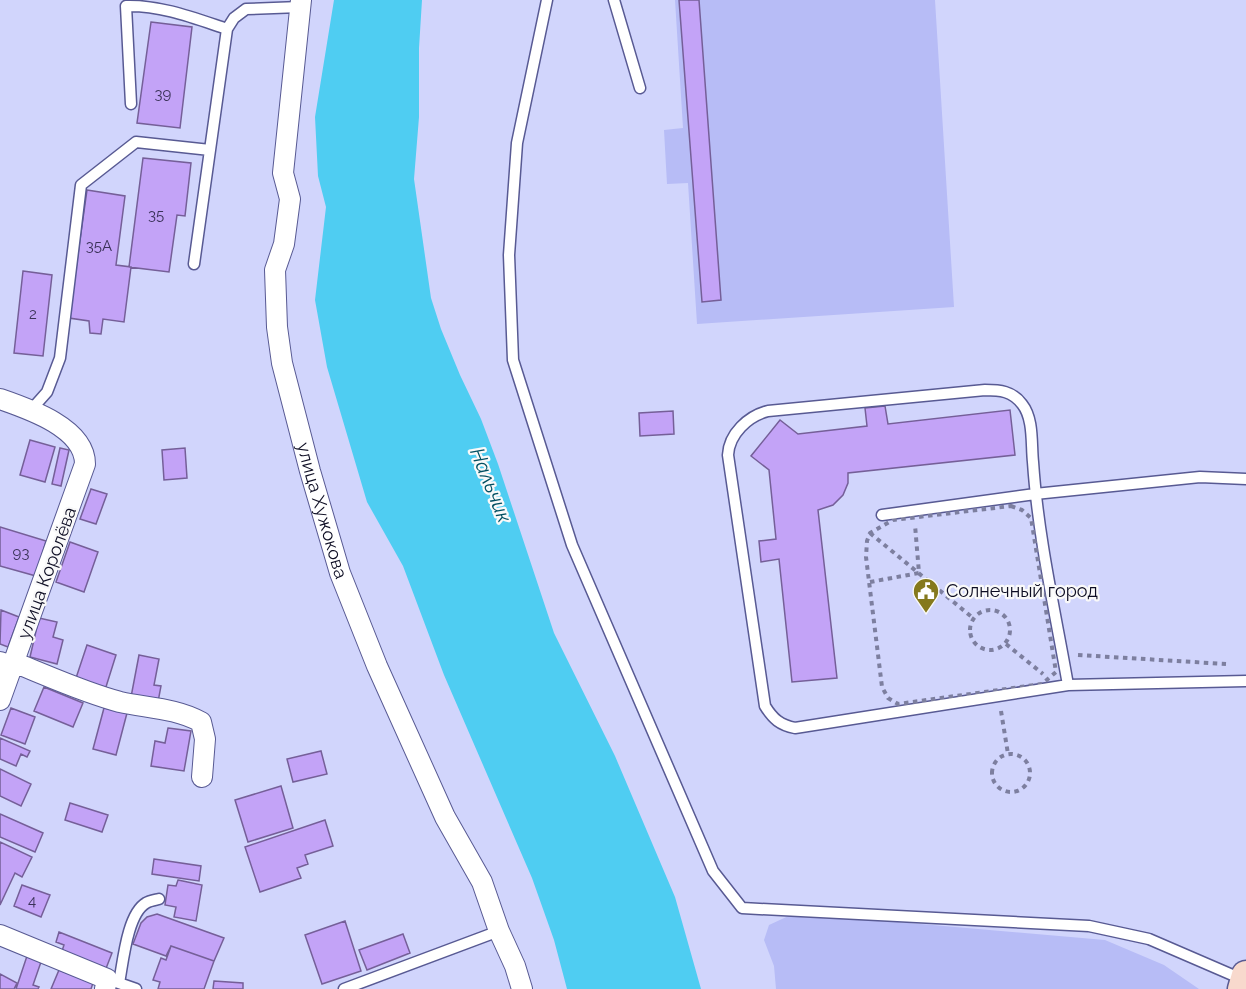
<svg xmlns="http://www.w3.org/2000/svg" width="1246" height="989" viewBox="0 0 1246 989" font-family="Raleway,sans-serif">
<style>
.green{fill:#b7bcf6}
.water{fill:#4fcdf2}
.building{fill:#c3a3f7;stroke:#755f98;stroke-width:1.5}
.lines{fill:none;stroke-linecap:round;stroke-linejoin:round}
.service-casing{stroke:#585a93;stroke-width:13}
.minor-casing{stroke:#585a93;stroke-width:22}
.secondary-casing{stroke:#585a93;stroke-width:31}
.path{stroke:#7d7f9f;stroke-width:4;stroke-dasharray:4.5 4.5;stroke-linecap:butt}
.service{stroke:#fff;stroke-width:10}
.minor{stroke:#fff;stroke-width:20}
.secondary{stroke:#f8d9cd;stroke-width:28}
.labels{text-anchor:middle;stroke-width:4.5;stroke-linejoin:round;paint-order:stroke}
.number-label{font-size:15px;fill:#3a3258}
.street-label{font-size:18px;fill:#0d0d23;stroke:#f9f9f9}
.poi-label{font-size:18px;fill:#0d0d23;stroke:#f9f9f9;text-anchor:start}
.water-label{font-size:20px;font-style:italic;fill:#014f62;stroke:#f9f9f9}
</style>
<rect width="100%" height="100%" fill="#d1d5fc"/>
<path class="green" d="M675,0H935L954,307L697,324L688,183L667,184L664,130L683,128Z
M795,913L1105,940L1164,965L1199,989H776L774,966L764,940L769,925Z"/>
<path class="water" d="M334,0H422L419,48V117L414,179L431,298L441,329L460,375L481,419L498,464L554,633L615,756L675,897L701,989H567L554,940L532,878L444,675L403,566L367,502L327,367L315,300L326,207L318,176L315,117Z"/>
<path class="building" d="M679,0H699L721,300L702,302Z
M151,22L192,27L180,128L137,123Z
M143,158L191,163L185,216L177,215L169,272L129,267Z
M87,190L125,196L116,265L131,267L124,322L103,319L101,334L90,333L89,321L69,318Z
M23,271L52,275L43,356L14,353Z
M885,406L888,424L1010,410L1015,455L848,473V483L843,495L833,505L818,510L837,678L792,682L779,559L761,562L759,541L776,539L769,470L751,456L780,420L798,434L867,426L865,408Z
M673,411L674,434L640,436L639,413Z
M30,440L55,447L45,482L20,475Z
M60,448L69,450L61,486L52,484Z
M185,448L187,478L164,480L162,450Z
M91,489L107,494L96,524L80,519Z
M0,527L46,541L36,576L0,566Z
M70,542L98,552L84,592L56,582Z
M1,610L19,617L8,647L0,644Z
M39,618L57,622L53,637L63,640L57,664L30,657Z
M87,645L116,655L105,690L75,681Z
M139,655L159,659L154,685L161,686L158,702L131,697Z
M44,687L83,703L73,727L34,711Z
M11,708L35,717L25,744L1,735Z
M104,708L127,713L116,755L93,749Z
M168,728L191,731L184,771L151,766L155,741L165,743Z
M0,738L30,751L27,757L21,754L16,766L0,759Z
M321,751L327,774L293,782L287,759Z
M0,769L31,784L21,806L0,796Z
M281,786L293,828L248,842L235,800Z
M70,803L108,815L102,832L65,820Z
M0,814L43,833L35,852L0,837Z
M325,820L333,846L305,855L308,864L297,868L301,878L260,892L245,847Z
M0,842L32,857L22,877L15,873L0,905Z
M154,859L201,866L199,881L152,874Z
M178,880L202,885L196,921L174,917L176,907L165,905L168,885L176,886Z
M22,885L50,895L41,917L14,906Z
M157,914L224,938L214,961L171,946L166,956L133,944L141,923L147,917Z
M345,921L361,971L322,984L305,935Z
M59,932L112,953L105,971L61,954L64,945L56,942Z
M403,934L410,953L367,970L359,950Z
M171,946L214,961L204,989H158L160,982L153,980L161,958L166,960Z
M27,956L41,962L33,985L39,987L38,989H16Z
M59,970L93,983L91,989H51Z
M0,974L17,983L14,989H0Z
M214,981L243,983V989H213Z"/>
<g class="lines">
<g class="service-casing">
<path id="service" d="M547,0L517,143L509,255L513,360L572,545L713,871L742,908L1089,926L1149,939L1244,980
M614,0L640,88
M227,29L234,18L246,9L300,7
M131,104L126,6C161,5 194,18 227,29L194,264
M31,410L47,392L60,358L81,185L136,142L210,150
M882,515L1035,494L1200,477L1246,479
M1068,685C1055,611 1038,537 1033,462C1031,444 1034,419 1022,404C1012,391 1000,390 985,390L768,411C748,416 729,434 728,455L765,706C773,719 780,725 795,728L1068,685L1246,681
M113,981L136,989
M119,983C123,963 127,914 146,903C149,901 155,900 159,899
M344,989L499,931"/>
</g>
<g class="minor-casing">
<g id="minor">
<path id="s1" d="M301,0L283,173L290,199L284,244L275,270L277,327L282,363L310,471L340,573L377,666L445,817L482,882L499,931L515,966L522,989"/>
<path d="M0,399C29,409 85,428 85,464L0,700"/>
<path d="M0,662L13,666H23C55,679 86,693 120,702C147,708 176,708 201,722L205,739L202,777"/>
<path d="M0,935L107,979L105,989"/>
</g>
</g>
<g class="secondary-casing">
<path id="secondary" d="M1242,989L1246,975"/>
</g>
<path class="path" d="M1011,506L1022,510L1031,518L1056,672L1042,684L898,704L888,698L882,687L866,557L867,541L870,533L893,520Z
M870,533L973,618
M870,582L919,573L915,525
M970 630a20 20 0 1 1 40 0a20 20 0 1 1-40 0Z
M1006,644L1043,674
M1078,655L1226,664
M1001,711L1008,754
M992 773a19 19 0 1 1 38 0a19 19 0 1 1-38 0Z"/>
<use href="#service" class="service"/>
<use href="#minor" class="minor"/>
<use href="#secondary" class="secondary"/>
</g>
<defs>
<g id="civic-pin" transform="scale(1.35)"><path d="M0 17L-7.5 6A9.5 9.5 0 1 1 7.5 6Z" fill="#85791d" stroke="#f9f9f9"/><path d="M-.6-6.5H3V-4.5H.6V-3L4-1V1h2V6H-6V1h2V-1L-.6-3ZM-1.2 2.5V6h2.4V2.5Z" fill="#fff"/></g>
</defs>
<g fill-rule="evenodd">
<use href="#civic-pin" x="926" y="591"/>
</g>
<g class="labels">
<g class="number-label">
<text x="163" y="99">39</text>
<text x="156" y="220">35</text>
<text x="99" y="251">35А</text>
<text x="33" y="319">2</text>
<text x="21" y="558">93</text>
<text x="32" y="906">4</text>
</g>
<g class="street-label">
<text dy="6" stroke="none"><textPath href="#s1" startOffset="520">улица Хужокова</textPath></text>
<text transform="translate(47 573) rotate(-70)" y="6">улица Королёва</text>
</g>
<g class="poi-label">
<text x="946" y="597">Солнечный город</text>
</g>
<g class="water-label">
<text transform="translate(491 485) rotate(68)" y="7">Нальчик</text>
</g>
</g>
</svg>
